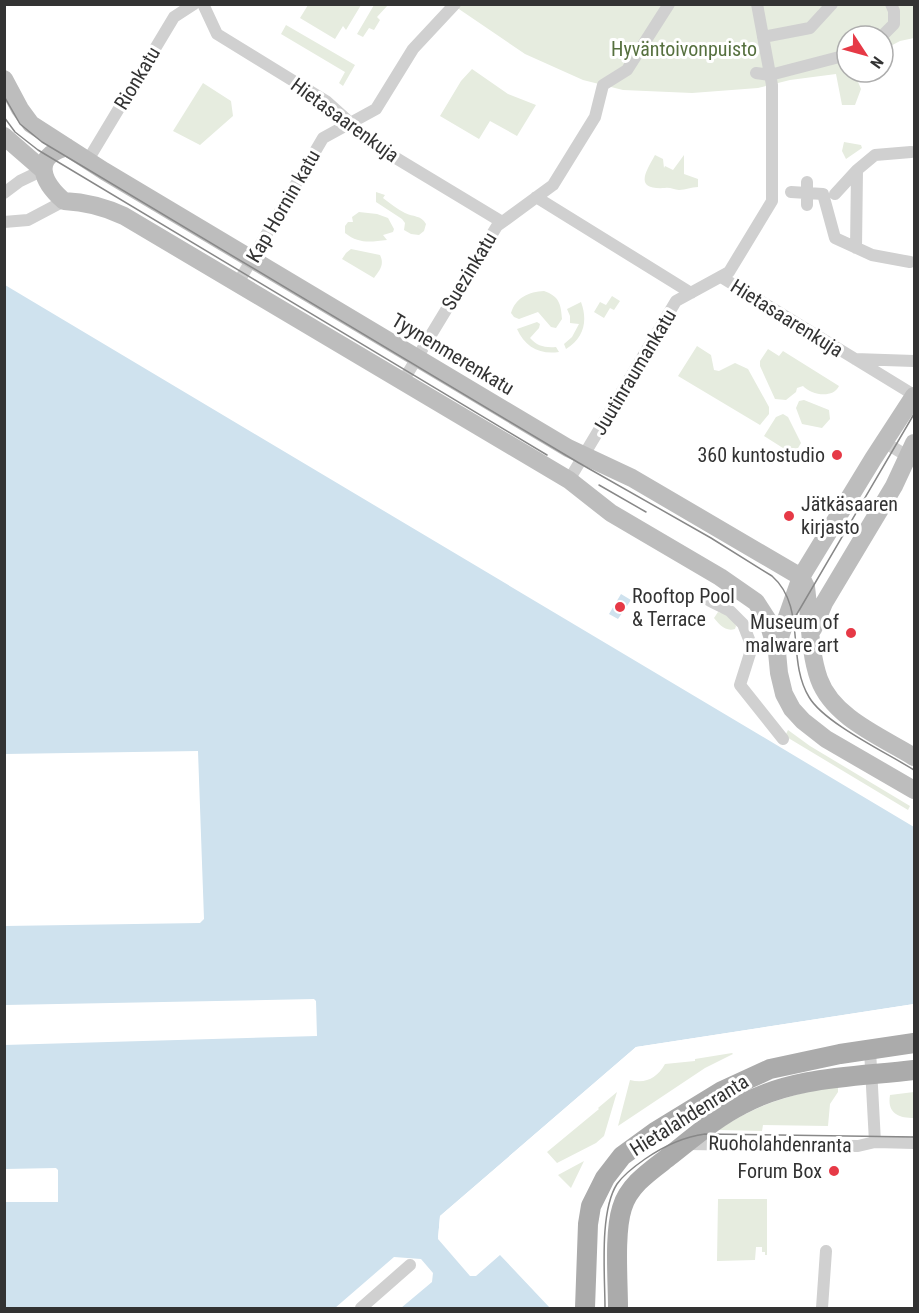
<svg xmlns="http://www.w3.org/2000/svg" width="919" height="1313" viewBox="0 0 919 1313" font-family="'Roboto Condensed',sans-serif">
<style>
.green{fill:#e6ecdf}
.water{fill:#cfe2ee}
.pier{fill:#fff}
.lines{fill:none;stroke-linecap:round;stroke-linejoin:round}
.street{stroke:#d0d0d0;stroke-width:12}
.secondary{stroke:#bdbdbd;stroke-width:18}
.primary{stroke:#ababab;stroke-width:20}
.tram{stroke:#888;stroke-width:1.5}
.poi-dot{fill:#e63946;stroke:#fff;stroke-width:2}
.labels{text-anchor:middle;stroke-width:6;stroke-linejoin:round;paint-order:stroke}
.park-label{font-size:20px;fill:#56703f;stroke:#fff}
.street-label{font-size:20px;fill:#333;stroke:#fff}
.poi-label{font-size:20px;fill:#333;stroke:#fff;text-anchor:end}
</style>
<rect width="100%" height="100%" fill="#fff"/>
<path class="green" d="M308,5V4L361,5L346,30L343,26L335,39L300,18Z
M374,5H388L377,17L380,20L374,30L369,28L363,37L357,34Z
M453,5H914V38L900,41L883,50V36H847V72H854L861,89L855,105H842L836,74L790,80L758,88L692,93L623,90L583,80L525,54Z
M286,25L355,65L343,86L339,83L345,72L281,34Z
M472,69L508,94L536,105L517,136L490,121L479,139L440,116L461,81Z
M203,83L231,101L233,116L200,145L173,131Z
M844,142L861,145L862,148L846,159L842,151Z
M655,155L663,159L664,168L665,166L673,170L684,155V174L698,179V187C691,187 686,190 679,190C674,190 670,187 665,188C634,190 645,173 655,155Z
M376,192L385,195L383,198C390,203 397,209 405,213C413,217 421,215 426,224L424,231L419,235L411,234L404,230L405,223L402,219L376,202Z
M359,212L377,214L388,218L394,229L393,232L383,235L387,240C370,242 359,244 345,233V226L348,222H353L352,217Z
M351,249L380,255C385,265 379,271 374,278L342,259L346,253Z
M544,291C559,296 561,304 562,319L556,328L551,327L538,312L519,319L514,317L511,313C516,297 529,292 544,291Z
M612,296L620,301L614,310L610,308L604,318L594,312L600,302L606,305Z
M581,302C588,321 584,338 566,349L564,344L572,337L579,324L570,323V316L567,309Z
M537,322L540,324L539,328L530,338C537,346 545,348 556,347L559,352C540,355 525,347 517,329Z
M697,346L711,355L714,370L719,371L735,363L748,369L769,407V414L760,425L678,376Z
M768,349L779,356L783,351L839,386C833,399 811,395 803,386L797,388L796,392L786,400L775,399L760,366V361Z
M804,400L829,410L830,419L822,428L802,424L796,408L799,401Z
M783,414L788,417L801,443L794,455L764,436L776,417Z
M718,612L730,615L736,626L735,629C725,632 719,624 714,618Z
M788,730L810,746L910,806L908,810L785,736Z
M732,1053L733,1054L705,1068L618,1126L630,1080C646,1084 657,1078 665,1064L695,1061V1059Z
M838,1086V1092L830,1104L828,1126L763,1125L762,1131L718,1130C757,1104 792,1094 838,1086Z
M617,1092L604,1136L596,1143L557,1163L547,1152L599,1109L598,1108Z
M914,1092V1118C898,1118 887,1113 890,1095Z
M584,1161L571,1188L558,1175Z
M718,1199H767V1255H765V1252H762V1247H756L755,1260L717,1261Z"/>
<path class="water" d="M5,285L914,827V1004L636,1047L440,1216L438,1239L470,1276H476L500,1255L550,1308H401L432,1282L433,1273L421,1259L394,1257L335,1308H5V1202H58V1170L56,1168L5,1169L4,1045L317,1036L316,1001L314,999L5,1005V926L200,923L204,919L198,751L5,754Z
M621,594L631,600L618,619L609,614Z"/>
<path class="pier" d="M914,1004V1007L637,1050L443,1217L441,1235L438,1238L440,1216L636,1047Z"/>
<g class="lines">
<path class="street" d="M203,4L217,34L326,101L376,146L502,222
M882,36L894,24V11L891,4
M763,37L810,28L832,4
M756,73L770,75L847,55
M88,160L174,17L194,4
M807,182V205
M791,192L823,194L835,238L872,255L910,262
M4,193L20,181L43,170
M835,194L857,170L875,155L911,152
M536,197L691,293
M4,222L28,220L64,201
M856,248L857,170
M721,277L914,395
M238,283L323,138L376,109L413,49L455,4
M855,359L914,361
M403,381L497,226L553,185L595,117L603,85L627,70L669,4
M884,442L914,460
M569,480L676,301L729,272L772,201V85L757,4
M710,601L730,611L743,624L752,647L740,685L783,739
M870,1050L875,1142
M686,1144L858,1146L875,1142L914,1143
M361,1308L410,1265
M822,1308L826,1251"/>
<path class="secondary" d="M4,79L20,109L31,124L104,171L568,448L632,478L801,577L806,587C810,617 809,651 819,679C833,718 882,737 914,757
M4,136L43,170
M67,147C30,157 43,183 64,201C85,202 105,207 124,216L569,480L611,513L720,577L756,602L767,619L777,652
M914,396L873,459L801,577L781,634L777,652L779,673L784,694L792,709L803,721L826,739L914,790
M813,629L824,603L894,486L914,443"/>
<path class="primary" d="M585,1308L588,1224L591,1206L605,1178L622,1156L655,1132L722,1091L770,1069L840,1054L914,1043
M618,1308C618,1281 614,1233 622,1208C629,1184 652,1170 671,1155C693,1138 715,1118 741,1105C794,1076 856,1077 914,1070"/>
<path class="tram" d="M4,96L20,124L42,142L579,463L711,538L772,576C807,607 786,659 809,697C824,723 887,753 914,770
M4,117L15,132L38,150L547,455
M599,485L646,512
M794,619L914,414
M605,1308C605,1275 599,1212 617,1184C624,1174 635,1166 645,1159C664,1146 682,1137 705,1134L914,1137"/>
</g>
<g class="poi-dot">
<circle cx="837" cy="455" r="6"/>
<circle cx="789" cy="516" r="6"/>
<circle cx="620" cy="607" r="6"/>
<circle cx="851" cy="633" r="6"/>
<circle cx="834" cy="1171" r="6"/>
</g>
<g class="labels">
<g class="park-label">
<text x="684" y="56">Hyväntoivonpuisto</text>
</g>
<g class="street-label">
<text transform="translate(137 78) rotate(-59)" y="7">Rionkatu</text>
<text transform="translate(345 120) rotate(36)" y="7">Hietasaarenkuja</text>
<text transform="translate(283 206) rotate(-60)" y="7">Kap Hornin katu</text>
<text transform="translate(469 271) rotate(-59)" y="7">Suezinkatu</text>
<text transform="translate(787 318) rotate(32)" y="7">Hietasaarenkuja</text>
<text transform="translate(453 354) rotate(31)" y="7">Tyynenmerenkatu</text>
<text transform="translate(634 372) rotate(-59)" y="7">Juutinraumankatu</text>
<text transform="translate(689 1115) rotate(-32)" y="7">Hietalahdenranta</text>
<text transform="translate(780 1144) rotate(1)" y="7">Ruoholahdenranta</text>
</g>
<g class="poi-label">
<text x="825" y="462">360 kuntostudio</text>
<text x="801" y="511" text-anchor="start">Jätkäsaaren<tspan x="801" dy="23">kirjasto</tspan></text>
<text x="632" y="603" text-anchor="start">Rooftop Pool<tspan x="632" dy="23">&amp; Terrace</tspan></text>
<text x="839" y="629">Museum of<tspan x="839" dy="23">malware art</tspan></text>
<text x="822" y="1178">Forum Box</text>
</g>
</g>
<rect width="919" height="1313" fill="none" stroke="#333333" stroke-width="12"/>
<g transform="translate(865 54) rotate(126)"><circle r="28" fill="#ffffff" stroke="#adadad" stroke-width="1.5"/>
<path d="M0-4.5L10 22L0 15L-10 22Z" fill="#e63946"/>
<text y="-9" font-size="16" font-weight="bold" text-anchor="middle" fill="#333333">N</text>
</g>
</svg>
